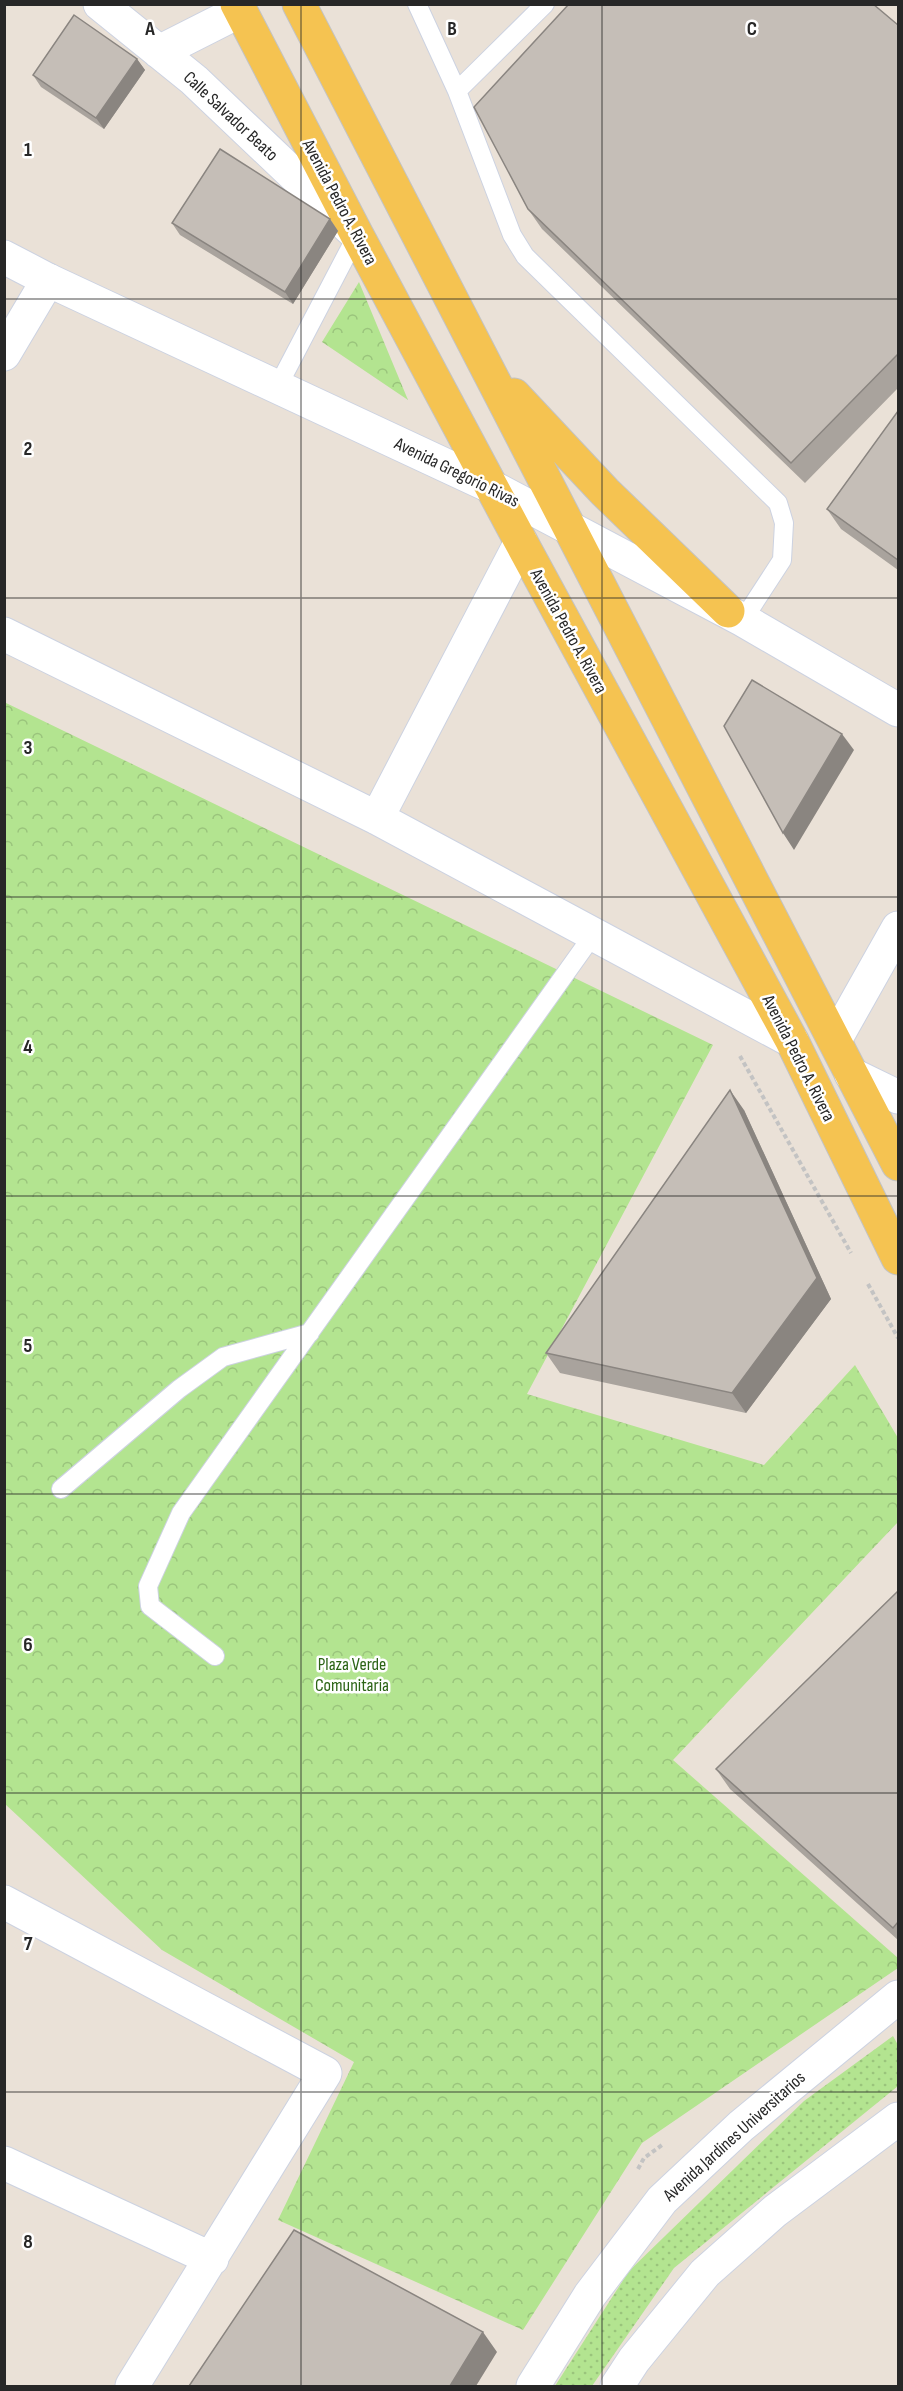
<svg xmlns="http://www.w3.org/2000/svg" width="903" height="2391" viewBox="0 0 903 2391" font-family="'Sofia Sans Condensed',sans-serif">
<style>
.park{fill:url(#park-crowns)}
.garden{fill:url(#garden-dots)}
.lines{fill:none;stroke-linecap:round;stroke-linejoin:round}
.lane-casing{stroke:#ccd2e1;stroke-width:20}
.street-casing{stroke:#ccd2e1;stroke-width:35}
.secondary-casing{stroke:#ccd2e1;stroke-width:35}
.primary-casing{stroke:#c3c3c3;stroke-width:35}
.path{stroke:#c3c3c3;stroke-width:4;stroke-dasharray:4.5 3;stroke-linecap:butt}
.lane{stroke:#fff;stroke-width:18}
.street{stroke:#fff;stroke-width:33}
.secondary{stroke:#fff;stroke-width:33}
.primary{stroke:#f5c351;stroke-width:33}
.wall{fill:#a9a39d}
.shaded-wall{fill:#8a8580}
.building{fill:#c5beb7;stroke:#8a8580;stroke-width:1.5}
.grid{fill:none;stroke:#272727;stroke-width:1.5;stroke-opacity:0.55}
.labels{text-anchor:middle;stroke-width:5;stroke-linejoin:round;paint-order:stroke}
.street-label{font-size:18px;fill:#272727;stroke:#fff}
.park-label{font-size:18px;fill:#2c6416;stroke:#fff}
.grid-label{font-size:20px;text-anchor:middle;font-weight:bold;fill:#272727;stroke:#fff;stroke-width:5;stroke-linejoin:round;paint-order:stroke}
</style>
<defs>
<pattern id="park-crowns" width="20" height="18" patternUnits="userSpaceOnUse" patternTransform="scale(1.5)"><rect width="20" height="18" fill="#b3e490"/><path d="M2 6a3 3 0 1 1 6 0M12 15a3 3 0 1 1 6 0" fill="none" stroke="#9ac47c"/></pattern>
<pattern id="garden-dots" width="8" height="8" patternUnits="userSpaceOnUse" patternTransform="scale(1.5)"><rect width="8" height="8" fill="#b3e490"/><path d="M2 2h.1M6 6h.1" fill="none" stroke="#9ac47c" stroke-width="1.8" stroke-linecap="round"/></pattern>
</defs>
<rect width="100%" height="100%" fill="#eae1d7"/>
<path class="park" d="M359,282L408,400L322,342Z
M4,702L713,1045L527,1394L764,1465L855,1365L898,1438V1522L673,1760L898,1958V1968L642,2143L523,2330L278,2220L354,2062L162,1950L5,1804Z"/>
<path class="garden" d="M893,2036L898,2045V2086L674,2268L592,2386H555L629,2271L804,2101Z"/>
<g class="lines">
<g class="lane-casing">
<path id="lane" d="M417,4L457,91L512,235L525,256L778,503L784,523L782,560L743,620
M457,91L545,4
M278,386L357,235
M61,1489L179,1389L223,1357L310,1333
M215,1656L150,1606L148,1586L181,1513L593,935"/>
</g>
<g class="street-casing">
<path id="street" d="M100,4L194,80L353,231
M159,52L240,11
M4,354L48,280
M4,634L377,818L792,1041
M377,818L521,542
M851,1074L898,1097
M4,1902L325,2073L132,2386
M4,2163L212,2259
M533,2386L590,2295L662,2200L741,2126L898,1997
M617,2386L634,2360L705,2273L775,2211L898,2119"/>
</g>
<g class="secondary-casing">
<path id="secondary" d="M4,257L48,280L492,487L743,620L898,710
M835,1040L898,928"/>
</g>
<g class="primary-casing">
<path id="primary" d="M237,4L357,235L521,542L792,1041L898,1258
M299,4L898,1164
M514,395L605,492L728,611"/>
</g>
<path class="path" d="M740,1056L851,1253
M868,1284L898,1338
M638,2169L644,2158L662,2145"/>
<use href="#lane" class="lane"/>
<use href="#street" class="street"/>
<use href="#secondary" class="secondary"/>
<use href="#primary" class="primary"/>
</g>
<path class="wall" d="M898,25V388L805,483L542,229L528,209Z
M137,59L145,70L104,129L41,87L33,75Z
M330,219L338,231L293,304L180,235L172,223Z
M898,411V570L841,529L827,509Z
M744,1110L831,1299L746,1413L560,1373L546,1353Z
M898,1591V1940L730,1789L716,1769Z"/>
<path class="shaded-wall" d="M137,59L145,70L104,129L96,118Z
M330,219L338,231L293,304L285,292Z
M842,734L854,750L794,850L783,833Z
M730,1090L744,1110L831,1299L746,1413L732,1393Z
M483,2332L497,2352L476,2386H450Z"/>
<path class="building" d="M569,4H873L898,25V354L791,463L528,209L474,107Z
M74,15L137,59L96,118L33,75Z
M220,149L330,219L285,292L172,223Z
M898,411V560L827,509Z
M752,680L842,734L783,833L724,726Z
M730,1090L817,1278L732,1393L546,1353Z
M898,1591V1922L893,1928L716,1769Z
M294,2230L483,2332L450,2386H189Z"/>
<path class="grid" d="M301,4V2386M602,4V2386M4,299H898M4,598H898M4,897H898M4,1196H898M4,1494H898M4,1793H898M4,2092H898"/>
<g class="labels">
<g class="street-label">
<text transform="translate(231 116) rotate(43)" y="6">Calle Salvador Beato</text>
<text transform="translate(340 202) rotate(62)" y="6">Avenida Pedro A. Rivera</text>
<text transform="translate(457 472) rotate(26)" y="6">Avenida Gregorio Rivas</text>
<text transform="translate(569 631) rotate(61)" y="6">Avenida Pedro A. Rivera</text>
<text transform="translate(799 1058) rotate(63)" y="6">Avenida Pedro A. Rivera</text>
<text transform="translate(734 2136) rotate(-42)" y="6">Avenida Jardines Universitarios</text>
</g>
<g class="park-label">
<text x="352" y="1670">Plaza Verde<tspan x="352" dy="21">Comunitaria</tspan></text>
</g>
</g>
<g class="grid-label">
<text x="150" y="35">A</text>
<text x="452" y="35">B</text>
<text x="752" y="35">C</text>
<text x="28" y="156">1</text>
<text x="28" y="455">2</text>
<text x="28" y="754">3</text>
<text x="28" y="1053">4</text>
<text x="28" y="1352">5</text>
<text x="28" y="1651">6</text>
<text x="28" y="1950">7</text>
<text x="28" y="2248">8</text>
</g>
<rect width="903" height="2391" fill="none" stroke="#272727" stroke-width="12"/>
</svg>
